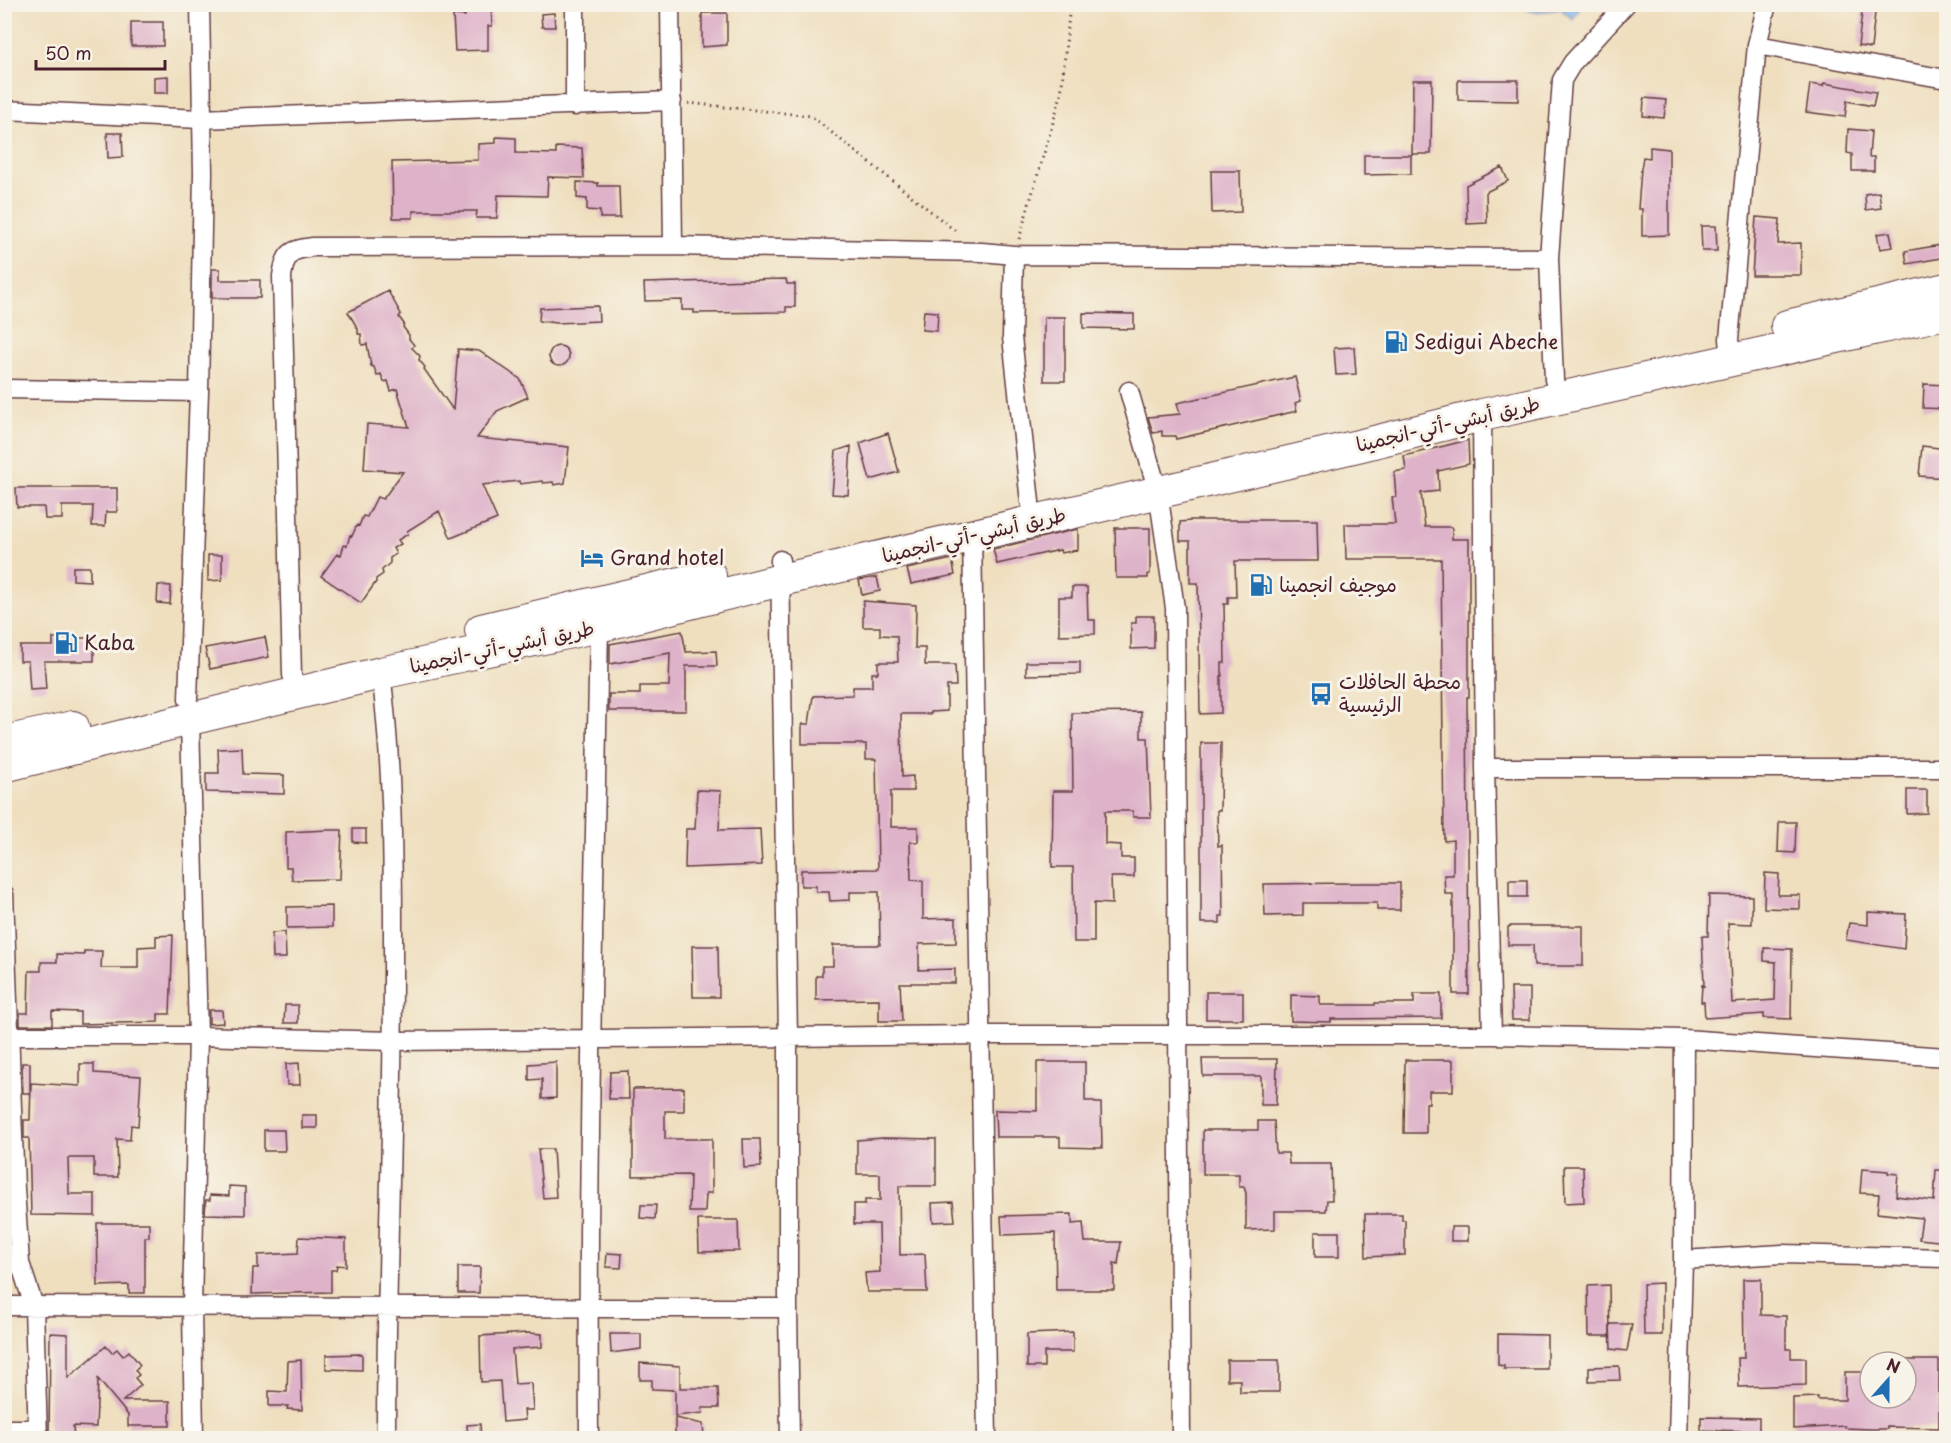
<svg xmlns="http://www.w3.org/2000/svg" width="1951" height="1443" viewBox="0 0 1951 1443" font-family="'Playpen Sans','Playpen Sans Arabic',sans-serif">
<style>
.water{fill:#80bbf2;stroke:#656d8e;stroke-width:1.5}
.building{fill:#deb2c9}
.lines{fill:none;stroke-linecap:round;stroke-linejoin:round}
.street-casing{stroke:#633c41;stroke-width:21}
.highway-casing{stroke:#633c41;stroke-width:34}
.path{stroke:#633c41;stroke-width:3;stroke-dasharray:1.5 4.5;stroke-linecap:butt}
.street{stroke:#fff;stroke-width:18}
.highway{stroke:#fff;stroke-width:32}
.labels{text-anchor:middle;stroke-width:6;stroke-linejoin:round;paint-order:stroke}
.poi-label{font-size:20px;fill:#4a1f2b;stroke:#f7f3e8;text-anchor:start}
.street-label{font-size:20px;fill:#4a1f2b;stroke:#f7f3e8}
</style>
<rect width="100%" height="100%" fill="#f7f3e8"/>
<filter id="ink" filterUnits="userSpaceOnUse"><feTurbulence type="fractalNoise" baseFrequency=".0167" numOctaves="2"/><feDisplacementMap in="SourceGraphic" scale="12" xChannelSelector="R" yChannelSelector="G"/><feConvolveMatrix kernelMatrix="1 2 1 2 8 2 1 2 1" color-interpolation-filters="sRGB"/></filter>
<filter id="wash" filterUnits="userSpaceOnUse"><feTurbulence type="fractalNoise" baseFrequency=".008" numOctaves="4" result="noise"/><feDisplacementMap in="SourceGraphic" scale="24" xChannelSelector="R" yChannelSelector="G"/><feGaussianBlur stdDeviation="1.35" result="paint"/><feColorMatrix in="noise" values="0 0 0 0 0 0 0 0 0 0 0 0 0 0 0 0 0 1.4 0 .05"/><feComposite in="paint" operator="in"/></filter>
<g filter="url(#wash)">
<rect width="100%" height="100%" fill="#efdfbf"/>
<path class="water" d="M1527,5V4L1581,5L1573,19L1561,9L1535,12L1526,9Z"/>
<g id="blocks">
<path class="building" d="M465,4H491L492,26H488V50L455,51L453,15L465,16Z
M1863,4H1876L1871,48L1858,46Z
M554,13L555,27H542L541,14Z
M702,13H727V45L702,47Z
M131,22H163V46H131Z
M168,76V93H154V77Z
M1413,80H1432L1431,154H1412Z
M1458,80H1518V101L1458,100Z
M1824,83L1876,92L1873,106L1847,101L1845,117L1806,112L1810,84L1823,86Z
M1644,98L1666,100L1664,118L1643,116Z
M1848,129L1871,131L1869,157H1874V171H1852V154L1847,153Z
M107,133H122L123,157L108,158Z
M496,137L516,138V153L556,154V147L582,148L584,178L548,177L547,196L498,195L497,218H476L477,211H413V218H393L392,162L478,160V144L496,143Z
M1650,147L1669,149V235L1642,236V209H1638L1641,169L1643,157L1650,158Z
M1364,155H1411V174L1364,175Z
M1502,167L1508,181L1486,192L1487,223L1467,224L1466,185Z
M1211,171H1240L1241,212L1212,213Z
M577,182L598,183V186H619L620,218H600V211L587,210V199L577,198Z
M1879,192L1881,208L1866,210L1865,194Z
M1756,217L1780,219L1778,244L1801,243V275H1752Z
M1701,226H1716L1717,251H1702Z
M1890,232L1893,247L1880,249L1877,234Z
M1947,244V257L1907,264L1905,251Z
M212,269H220V280H260V298H212Z
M786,279L787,284H795V307H786V312L694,313V310H682V300L645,301L644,283Z
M388,291L401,314L399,317L404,324L403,327L409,335V339L414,345L412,348L420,356L419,360L425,367L424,369L453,410L458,349L479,351L520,379L528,397L497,411L477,438L569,447L565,483L554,485L553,482L543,483L542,481L520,484L519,481L482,485L497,519L451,538L439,511L407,531L408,534L398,540L401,544L393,548L396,554L390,558V563L382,570L383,574L376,579V582L361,603L321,576L337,554L341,555L344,545L347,546L350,535L352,536L357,525L359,526L363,516L367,517L377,497L383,499L403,472L364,469L367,424L409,427L397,389L391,391L388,381L384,382L381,374L377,376L374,367L371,366L367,344L362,345L361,334H358V329L348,312Z
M598,306L599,321L557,323L539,321L540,308Z
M924,311L938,312L937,331L922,330Z
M1083,313L1134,314V329L1083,328Z
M1044,317H1065V381H1044Z
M549 356a10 10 0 1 1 20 0a10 10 0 1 1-20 0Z
M1354,347L1356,374L1336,375L1334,348Z
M1295,377L1301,401L1295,403L1297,411L1176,439L1175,436H1162V431L1153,433L1148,417L1180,414L1177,403Z
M1924,384L1947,385V409L1923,408Z
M888,433L899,472L870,480L860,443Z
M1468,440L1469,464L1438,471L1439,491L1421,493L1425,527H1452V539H1469V697H1467L1469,994H1453V894H1445L1444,875H1453V840L1444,841L1441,559H1346L1345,524H1395L1392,497H1396L1394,472L1406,470L1404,456Z
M851,446L848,495L832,494L836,451Z
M1922,446L1947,449V478L1919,476Z
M16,488H117V512H106L105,526H92L93,506H62V519H45L44,507H17Z
M1190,520H1317L1318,561H1235L1236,597H1228V604H1224L1225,663H1222V676H1221V713L1200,714L1198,583H1190V541H1180V522L1190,521Z
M1115,528H1150V574H1148V578H1116Z
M1078,529V550L1061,553L1060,550L997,564L993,549Z
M208,555H222V580L208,581Z
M952,559L955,575L911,584L907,569Z
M73,567H90V581L73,580Z
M877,577L880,591L862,595L859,580Z
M158,585L171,586L170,604L157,603Z
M1072,587H1087L1088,620H1095V634L1059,635V597H1072Z
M863,601L916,605L915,648H925V665H955L956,686H947V711L931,712V714H901L902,777L913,776V791H891V827H918V842H910L911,880L923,881V919L956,918V943L919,944V970L955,969V983H900L902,1021H879V999L816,1000V976H822V966H833V945H880L879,892H850V900L830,901L829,892H816V886H801V870L878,869L876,759H866V744H802V724H809L813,696L853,695V687H872V673H878V662H898L897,636L880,635V627H863Z
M1136,616H1154V648L1131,649V623H1136Z
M682,631L686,652L716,651L717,666H686V711H609V694H640V686H669L670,653L610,664V644Z
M265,637L269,657L210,669L205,648Z
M53,638H94V661H44L46,689L30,690L28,661H20V646H53Z
M1026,662H1080V674L1026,675Z
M1141,712V738H1148L1151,817H1133V811H1105V844L1121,845V858H1134V877H1111L1112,904L1094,903V942H1074L1073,867H1052L1053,791H1073L1072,713Z
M1201,743H1221L1220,810H1217L1218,846L1222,845L1223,916H1220V923H1201Z
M242,748L243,774L284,775V794L206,792V773H219L218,749Z
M697,790L721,791L719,830L760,829L762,865L685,868L686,829H695Z
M1907,790H1927V813L1907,814Z
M1779,822H1796L1795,853L1778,852Z
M353,829H366V843L353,842Z
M328,830H342L340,879L292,880L291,867H286V832Z
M1765,873L1779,874L1778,895H1800V909L1764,908Z
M1509,880H1527V897H1509Z
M1355,883H1400V910H1377V903H1303V915L1265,916L1264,884Z
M1709,895L1752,896V924L1728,923L1732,1003L1775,1000L1776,962L1764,961V948L1792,949L1791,1019L1764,1018V1014L1705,1018L1704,1002H1701L1702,985L1704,986L1702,936H1708Z
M332,906V927L287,928V907Z
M1868,912L1906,914L1904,949L1846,940L1849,923L1868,925Z
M1511,926H1583V966H1534L1533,945H1508V927Z
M285,932L286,958H273L272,933Z
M173,935L170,1014H158V1022L80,1024V1012L52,1011V1025H20V1013H28L29,971H41V962H57V954L84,955V951H102L101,968H138V947L156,946V936Z
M692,946H718L719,997H693Z
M1511,988H1530V1020H1512Z
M1206,992H1243V1019H1206Z
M1414,994H1441V1018L1331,1019V1022L1291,1021V995L1320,996V1005H1375V1003H1414Z
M285,1005H298V1023H284Z
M209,1010H222L223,1023L209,1024Z
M1202,1059H1277L1276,1105H1261V1076H1203Z
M1405,1060H1453V1091H1429V1103H1426V1133H1404Z
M556,1062V1098L542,1099V1079L529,1080V1064Z
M1037,1062H1085V1101H1094L1095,1103H1101L1102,1148L1060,1147V1137H996L995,1110L1037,1111Z
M22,1063H30V1093H23Z
M299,1063L300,1085H287L286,1064Z
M80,1064H94V1073L141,1076L138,1126L131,1125L130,1140L117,1139L118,1177H94V1158H68L69,1194H95V1216L31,1215L29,1138H24V1120H30L31,1083L80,1086Z
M628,1071L629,1099H609L610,1072Z
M684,1088V1111H665V1139H712V1193H706L705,1212H689L690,1175L633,1176V1089Z
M302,1115H317V1128H302Z
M1258,1121H1274L1276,1153H1288L1289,1164H1331L1332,1200H1327L1326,1211H1275V1229L1246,1230V1193L1244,1187H1239V1174H1203V1130H1258Z
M264,1130H284L285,1151H264Z
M883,1138L936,1139V1186H899L900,1255L925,1254L927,1292H867L865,1273L880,1272L879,1224H854V1204H865V1200H880V1174H857V1140Z
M743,1139H760L761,1167L744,1168Z
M538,1149H553L556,1197L543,1198Z
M1564,1166H1583L1584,1202L1565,1203Z
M1862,1169L1888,1171V1173L1898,1174L1896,1196L1934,1201L1936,1170H1947V1242L1919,1239L1922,1218L1877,1213L1879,1194L1860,1193Z
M229,1186L245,1187V1215L205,1214L206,1200H210V1195L229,1196Z
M953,1202L955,1221L933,1222L932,1203Z
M641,1205H656L655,1219L640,1218Z
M1072,1214V1224L1083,1223L1085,1242H1121L1118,1264L1114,1263V1290H1056L1055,1233L1002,1235L1001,1216Z
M1365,1214H1402V1220H1405V1255L1366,1257Z
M698,1220H738L739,1251L699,1252Z
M97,1223H149V1237H145V1293H129V1285L98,1286Z
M1451,1227H1468V1241H1451Z
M1315,1232H1339V1257H1315Z
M299,1237L346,1239V1266L337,1265L336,1270H331V1292L252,1294L253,1268H258V1255L298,1253Z
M607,1253L622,1254L621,1268L606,1267Z
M458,1267H480L479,1293H458Z
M1743,1279H1761V1315L1786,1316V1349H1791V1358H1806V1385L1739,1387L1738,1358H1744Z
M1662,1283V1335H1644L1643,1284Z
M1609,1285L1610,1336H1589L1588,1286Z
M1610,1324H1632L1627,1351L1611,1349Z
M1073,1332V1352H1044V1367H1027V1334Z
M50,1333L68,1334V1378L106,1346L112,1353L117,1349L123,1356L129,1351L140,1365L135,1370L139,1375L135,1378L141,1385L123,1401H170V1426H128V1415L98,1379L96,1427L73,1426L74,1438H49Z
M527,1333L542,1334V1347L512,1349L515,1384L531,1383L533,1410H524L525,1420L503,1422L500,1381L481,1382L480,1336Z
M610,1334H641V1349L611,1353Z
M1498,1334L1547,1335V1369H1504V1366L1498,1365Z
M362,1354V1370L326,1369V1355Z
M301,1360L302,1410L287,1409L288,1406H269V1391L287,1392L288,1361Z
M1227,1360H1279V1392H1240V1380H1227Z
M1906,1360H1939V1428L1887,1427V1429H1870L1845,1428V1426L1793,1429V1398L1818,1397V1400H1845V1372H1870V1398H1906Z
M640,1363L680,1366V1388H718L719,1408H702L703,1413L675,1416V1390L652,1389V1380H640Z
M1619,1366L1620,1380L1589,1381V1367Z
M1701,1417L1759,1418V1431L1701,1430Z
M675,1418L703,1424L704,1438H675Z
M480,1424L481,1438H468L467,1425Z"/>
</g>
</g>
<g filter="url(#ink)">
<use href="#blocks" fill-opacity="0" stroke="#633c41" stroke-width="1.5"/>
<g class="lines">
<g class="street-casing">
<path id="street" d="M670,4L673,246
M1757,45L1767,4
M575,106V4
M4,110L201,119L672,101
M1014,255L1012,337L1030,502
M1731,360L1729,339L1757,45L1946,79
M1554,380L1549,258L1562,80L1573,62L1626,4
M4,389L199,392
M1129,391L1158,492L1175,608L1181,1438
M1482,415L1485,768L1492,1035
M972,535L987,1438
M780,560L788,1037V1308L790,1438
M381,673C392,760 393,848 393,935C394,1103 386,1271 386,1438
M292,675L282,276C286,252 290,250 313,247L673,246L982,252L1014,255L1549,258
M188,699L199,392L203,173L200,4
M190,719L198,1036L192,1308L194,1438
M1485,768H1946
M4,894L15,1189L20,1263L34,1306L38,1438
M4,1036H198L394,1041L981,1035H1492L1684,1039L1683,1260L1678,1438
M1684,1039L1946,1057
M1683,1260L1782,1254L1946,1258
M4,1306L788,1308
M4,1429H37
M589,1438C587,1168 594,897 599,626"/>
</g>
<g class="highway-casing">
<path id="highway" d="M1787,326L1946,289
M481,630L710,576
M4,742L73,727
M4,766L190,719L381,673L599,626L781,580L1362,445L1482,415L1946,313"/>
</g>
<path class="path" d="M688,103L811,116L958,233
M1019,239L1061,95L1070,4"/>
<use href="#street" class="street"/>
<use href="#highway" class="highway"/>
</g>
</g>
<defs>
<g id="fuel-bare" transform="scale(1.8)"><path d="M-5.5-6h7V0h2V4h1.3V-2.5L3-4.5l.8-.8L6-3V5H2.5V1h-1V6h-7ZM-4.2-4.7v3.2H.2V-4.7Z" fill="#1f6fb2" stroke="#f7f3e8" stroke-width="2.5" paint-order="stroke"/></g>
<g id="hotel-bare" transform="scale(1.8)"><path d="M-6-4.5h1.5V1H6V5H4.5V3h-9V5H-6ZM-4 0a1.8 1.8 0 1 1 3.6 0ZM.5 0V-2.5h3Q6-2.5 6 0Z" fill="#1f6fb2" stroke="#f7f3e8" stroke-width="2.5" paint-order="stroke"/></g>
<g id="bus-bare" transform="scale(1.8)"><path d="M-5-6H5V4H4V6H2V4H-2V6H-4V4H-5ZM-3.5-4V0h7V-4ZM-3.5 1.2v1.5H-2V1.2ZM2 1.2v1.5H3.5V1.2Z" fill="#1f6fb2" stroke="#f7f3e8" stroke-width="2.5" paint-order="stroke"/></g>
</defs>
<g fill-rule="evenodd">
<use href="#fuel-bare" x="1396" y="342"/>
<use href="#hotel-bare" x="592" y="558"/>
<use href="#fuel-bare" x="1261" y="585"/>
<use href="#fuel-bare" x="66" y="643"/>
<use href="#bus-bare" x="1321" y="694"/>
</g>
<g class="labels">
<g class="poi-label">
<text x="1414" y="349">Sedigui Abeche</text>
<text x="610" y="565">Grand hotel</text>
<text x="1279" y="592">موجيف انجمينا</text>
<text x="84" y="650">Kaba</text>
<text x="1339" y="689">محطة الحافلات<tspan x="1339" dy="23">الرئيسية</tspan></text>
</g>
<g class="street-label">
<text transform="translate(1448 424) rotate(-13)" y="7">طريق أبشي-أتي-انجمينا</text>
<text transform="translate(974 535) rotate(-13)" y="7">طريق أبشي-أتي-انجمينا</text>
<text transform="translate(502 647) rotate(-12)" y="7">طريق أبشي-أتي-انجمينا</text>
</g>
</g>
<rect width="1951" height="1443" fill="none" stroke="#f7f3e8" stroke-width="24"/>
<g transform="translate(1888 1380) rotate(21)"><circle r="28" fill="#f7f3e8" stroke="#b29e9c" stroke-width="1.5"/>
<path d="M0-4.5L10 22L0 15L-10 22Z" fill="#1f6fb2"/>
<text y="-9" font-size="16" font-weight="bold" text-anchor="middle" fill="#4a1f2b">N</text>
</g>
<path d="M36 60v9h129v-9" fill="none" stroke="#4a1f2b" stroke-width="3"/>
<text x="45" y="60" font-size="18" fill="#4a1f2b" stroke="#f7f3e8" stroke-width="4.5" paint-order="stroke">50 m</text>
</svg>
